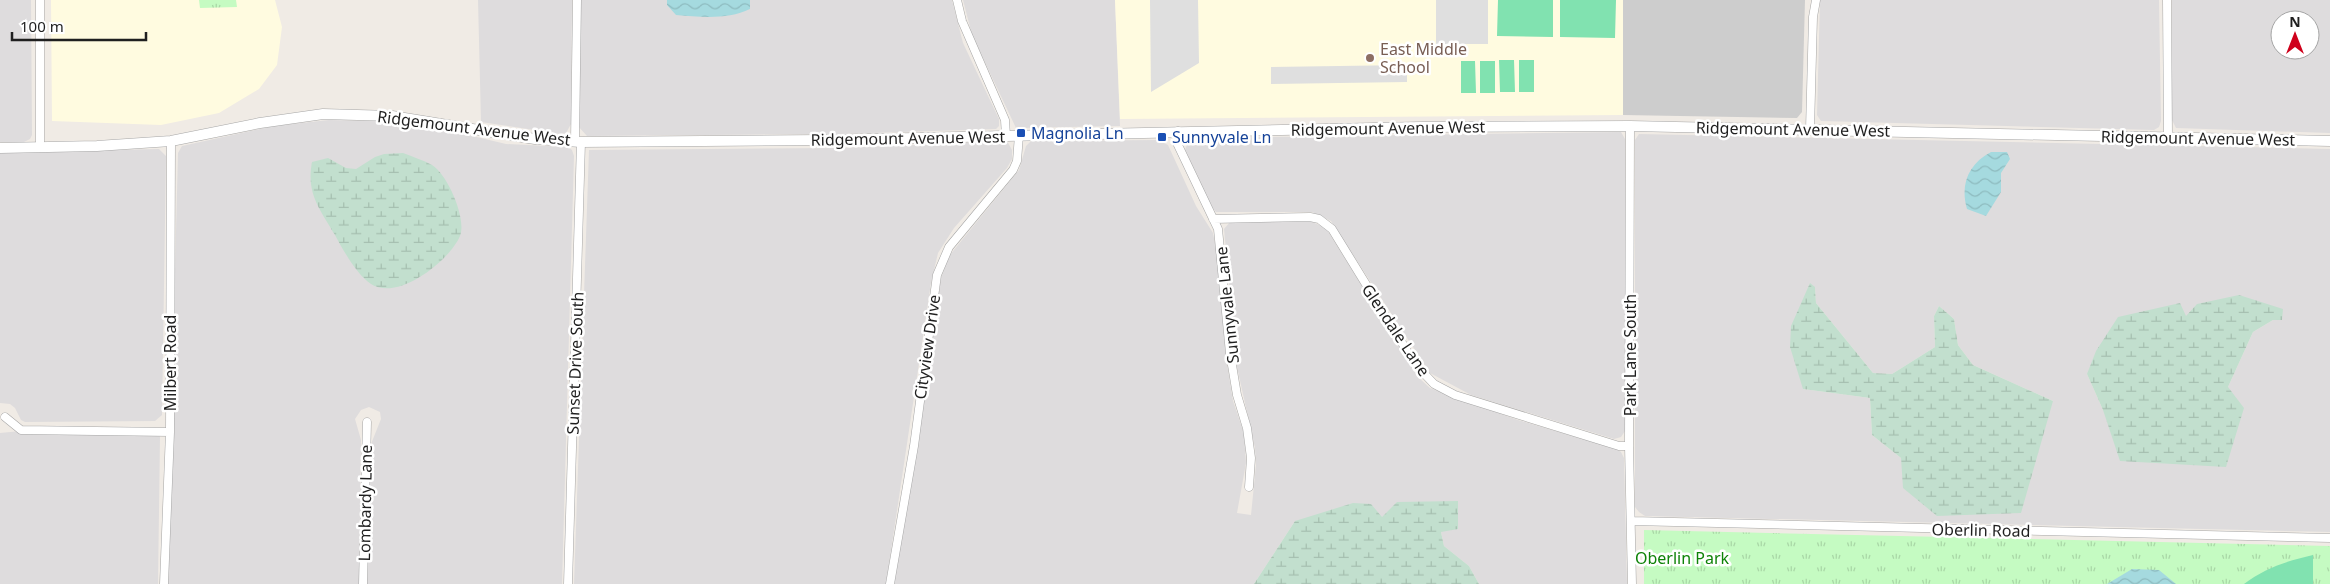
<svg xmlns="http://www.w3.org/2000/svg" width="2330" height="584" viewBox="0 0 2330 584" font-family="'Noto Sans',sans-serif">
<style>
.residential{fill:#dedcdd;fill-rule:evenodd}
.education{fill:#fffbe0}
.religious{fill:#cdcdcd}
.wetland{fill:url(#wetland-marsh)}
.park{fill:url(#park-tufts)}
.pitch{fill:#81e2b0}
.parking{fill:#dfdfdf}
.water{fill:url(#water-waves)}
.lines{fill:none;stroke-linecap:round;stroke-linejoin:round}
.minor-casing{stroke:#a6a6a6;stroke-width:9}
.tertiary-casing{stroke:#a6a6a6;stroke-width:11}
.minor{stroke:#fff;stroke-width:8}
.tertiary{stroke:#fff;stroke-width:10}
.education-dot{fill:#8d6e63;stroke:#fff;stroke-width:2}
.transit-dot{fill:#1a4fb4;stroke:#fff;stroke-width:2}
.labels{text-anchor:middle;stroke-width:5;stroke-linejoin:round;paint-order:stroke}
.education-label{font-size:16px;fill:#785e54;stroke:#fff;text-anchor:start}
.street-label{font-size:16px;fill:#1f1f1f;stroke:#fff}
.transit-label{font-size:16px;fill:#164399;stroke:#fff;text-anchor:start}
.park-label{font-size:16px;fill:#0e8308;stroke:#fff}
</style>
<defs>
<pattern id="wetland-marsh" width="20" height="14" patternUnits="userSpaceOnUse" patternTransform="scale(1.25)"><rect width="20" height="14" fill="#c2dfce"/><path d="M1 5h8M5 5V1M11 12h8M15 12V8" fill="none" stroke="#a6bfb0"/></pattern>
<pattern id="park-tufts" width="24" height="20" patternUnits="userSpaceOnUse" patternTransform="scale(1.25)"><rect width="24" height="20" fill="#c5fbc2"/><path d="M3 7l-1-3M5 7V3M7 7l1-3M15 17l-1-3M17 17v-4M19 17l1-3" fill="none" stroke="#a9d7a6"/></pattern>
<pattern id="water-waves" width="16" height="10" patternUnits="userSpaceOnUse" patternTransform="scale(1.25)"><rect width="16" height="10" fill="#a5dadf"/><path d="M0 5q4-4 8 0t8 0" fill="none" stroke="#8ebbbf"/></pattern>
</defs>
<rect width="100%" height="100%" fill="#f0ebe5"/>
<path class="residential" d="M0,0H31L32,135L30,139L24,142H0Z
M478,0H572L571,124L566,133L561,134L481,122Z
M581,0H952L963,43L999,119V126L996,129L839,134L587,136L578,126Z
M963,0H1115L1120,126L1016,128L972,35Z
M1820,0H2159L2161,121L2159,127L2154,130L1821,121L1817,115Z
M2172,0H2330V133L2176,128L2172,120ZM2280,20H2310V50H2280Z
M329,120L378,121L443,129L506,144L568,147L572,150L574,156L562,584H367L371,444L381,419L380,412L369,407L361,410L355,419L361,440L359,584H167L178,153L182,146L273,126Z
M1621,132L1625,139V431L1621,437L1614,439L1471,395L1430,373L1331,221L1312,212H1216L1211,206L1185,150L1189,140L1194,138Z
M1639,134L2330,149V532L1645,516L1639,512L1635,507V140ZM1815,287L1816,303L1873,373L1892,374L1935,347L1934,316L1939,306L1954,319L1958,345L1973,365L2053,401L1901,458L1872,435L1870,398L1803,389ZM2186,316L2273,320L2253,332L2228,387L2103,410L2087,374Z
M1158,140L1168,145L1196,206L1213,233L1219,264L1227,363L1233,401L1244,433L1246,463L1237,513L1251,515L1256,465L1255,448L1237,367L1224,229L1230,222L1310,221L1326,228L1420,379L1430,388L1518,420L1617,449L1621,452L1624,458L1627,584H1479L1469,566L1444,546L1441,532L1458,501L1382,517L1295,521L1254,584H894L905,519L941,278L949,256L1019,170L1026,146L1031,141Z
M1007,141L1012,150V159L1007,168L954,228L938,253L931,283L886,584H574L589,150L840,148Z
M159,149L166,156L162,415L155,421L25,422L21,420L15,408L10,404L0,403V152Z
M21,431L157,432L160,437L158,584H0V433Z"/>
<path class="education" d="M51,0H275L282,27L277,65L259,89L219,113L161,125L52,121Z
M1115,0H1623V115L1120,119Z"/>
<path class="religious" d="M1623,0H1805L1802,112L1797,118L1623,115Z"/>
<path class="wetland" d="M403,153C413,157 423,160 432,165C447,174 467,218 460,236C450,260 398,302 371,284C357,275 343,250 335,235C320,209 306,194 312,162L328,158L346,168L356,169L375,157L384,154Z
M1810,283L1815,287L1816,303L1873,373L1892,374L1935,347L1934,316L1939,306L1954,319L1958,345L1973,365L2053,401L2021,513L1937,516L1903,488L1901,458L1872,435L1870,398L1803,389L1790,347L1791,326Z
M2239,295L2283,309L2282,320H2273L2253,332L2228,387L2244,408L2226,467L2120,461L2103,410L2087,374L2096,351L2118,317L2180,303L2186,316L2197,304Z
M1458,501V529L1441,532L1444,546L1469,566L1479,584H1254L1295,521L1353,503L1371,504L1382,517L1397,502Z"/>
<path class="park" d="M199,0H236L237,7L200,8Z
M1644,530L2330,546V584H1644Z"/>
<path class="pitch" d="M1498,0H1553V37L1497,36Z
M1560,0H1616L1615,38L1560,37Z
M1499,60H1514L1515,92H1500Z
M1519,60H1534V92H1519Z
M1461,61H1475L1476,93H1461Z
M1480,61H1495V93H1480Z
M2313,555V584H2244C2265,568 2287,561 2313,555Z"/>
<path class="parking" d="M1150,0H1198L1199,63L1151,92Z
M1436,0H1488V44H1436Z
M1407,65V82L1271,84V67Z"/>
<path class="water" d="M667,0H750V9C728,20 700,17 676,15L667,5Z
M1991,152H2007L2010,159L2001,173V192L1986,216L1967,209C1960,185 1968,164 1991,152Z
M2132,569L2159,570L2176,584H2107Z"/>
<g class="lines">
<g class="minor-casing">
<path id="minor" d="M957,0L962,21L1005,120L1006,136
M2167,0L2168,137
M1630,126L1629,446L1632,584
M1810,129L1813,17L1816,0
M1178,131L1177,143L1218,229L1230,353L1237,395L1247,428L1251,458L1249,487
M575,141L577,0
M40,147V0
M1213,219L1310,217L1319,219L1332,229L1415,364L1434,384L1455,395L1619,446H1629
M5,417L21,430L170,432
M1632,521L2330,538
M164,584L170,432L171,141
M363,584L367,422
M568,584L581,142
M890,584L914,446L937,275L949,247L1013,170L1017,161L1019,135"/>
</g>
<g class="tertiary-casing">
<path id="tertiary" d="M0,148L97,146L171,141L260,123L323,114L392,116L535,139L581,142L822,140L1422,127L1630,126L2330,141"/>
</g>
<use href="#minor" class="minor"/>
<use href="#tertiary" class="tertiary"/>
</g>
<circle class="education-dot" cx="1370" cy="58" r="5"/>
<g class="transit-dot">
<rect x="1016" y="128" width="10" height="10" rx="2.5"/>
<rect x="1157" y="132" width="10" height="10" rx="2.5"/>
</g>
<g class="labels">
<g class="education-label">
<text x="1380" y="55">East Middle<tspan x="1380" dy="18">School</tspan></text>
</g>
<g class="street-label">
<text transform="translate(474 128) rotate(7)" y="6">Ridgemount Avenue West</text>
<text transform="translate(1388 128) rotate(-1)" y="6">Ridgemount Avenue West</text>
<text transform="translate(1793 129) rotate(1)" y="6">Ridgemount Avenue West</text>
<text transform="translate(908 138) rotate(-1)" y="6">Ridgemount Avenue West</text>
<text transform="translate(2198 138) rotate(1)" y="6">Ridgemount Avenue West</text>
<text transform="translate(1227 305) rotate(-96)" y="6">Sunnyvale Lane</text>
<text transform="translate(1396 330) rotate(56)" y="6">Glendale Lane</text>
<text transform="translate(927 347) rotate(-82)" y="6">Cityview Drive</text>
<text transform="translate(1630 355) rotate(-90)" y="6">Park Lane South</text>
<text transform="translate(170 363) rotate(-90)" y="6">Milbert Road</text>
<text transform="translate(575 363) rotate(-88)" y="6">Sunset Drive South</text>
<text transform="translate(365 503) rotate(-89)" y="6">Lombardy Lane</text>
<text transform="translate(1981 530) rotate(1)" y="6">Oberlin Road</text>
</g>
<g class="transit-label">
<text x="1031" y="139">Magnolia Ln</text>
<text x="1172" y="143">Sunnyvale Ln</text>
</g>
<g class="park-label">
<text x="1682" y="564">Oberlin Park</text>
</g>
</g>
<g transform="translate(2295 35)"><circle r="24" fill="#ffffff" stroke="#a5a5a5"/>
<path d="M0-4L9 19L0 12L-9 19Z" fill="#cf001b"/>
<text y="-8" font-size="14" font-weight="bold" text-anchor="middle" fill="#1f1f1f">N</text>
</g>
<path d="M12 32v8h134v-8" fill="none" stroke="#1f1f1f" stroke-width="2.5"/>
<text x="20" y="32" font-size="15" fill="#1f1f1f" stroke="#ffffff" stroke-width="4" paint-order="stroke">100 m</text>
</svg>
